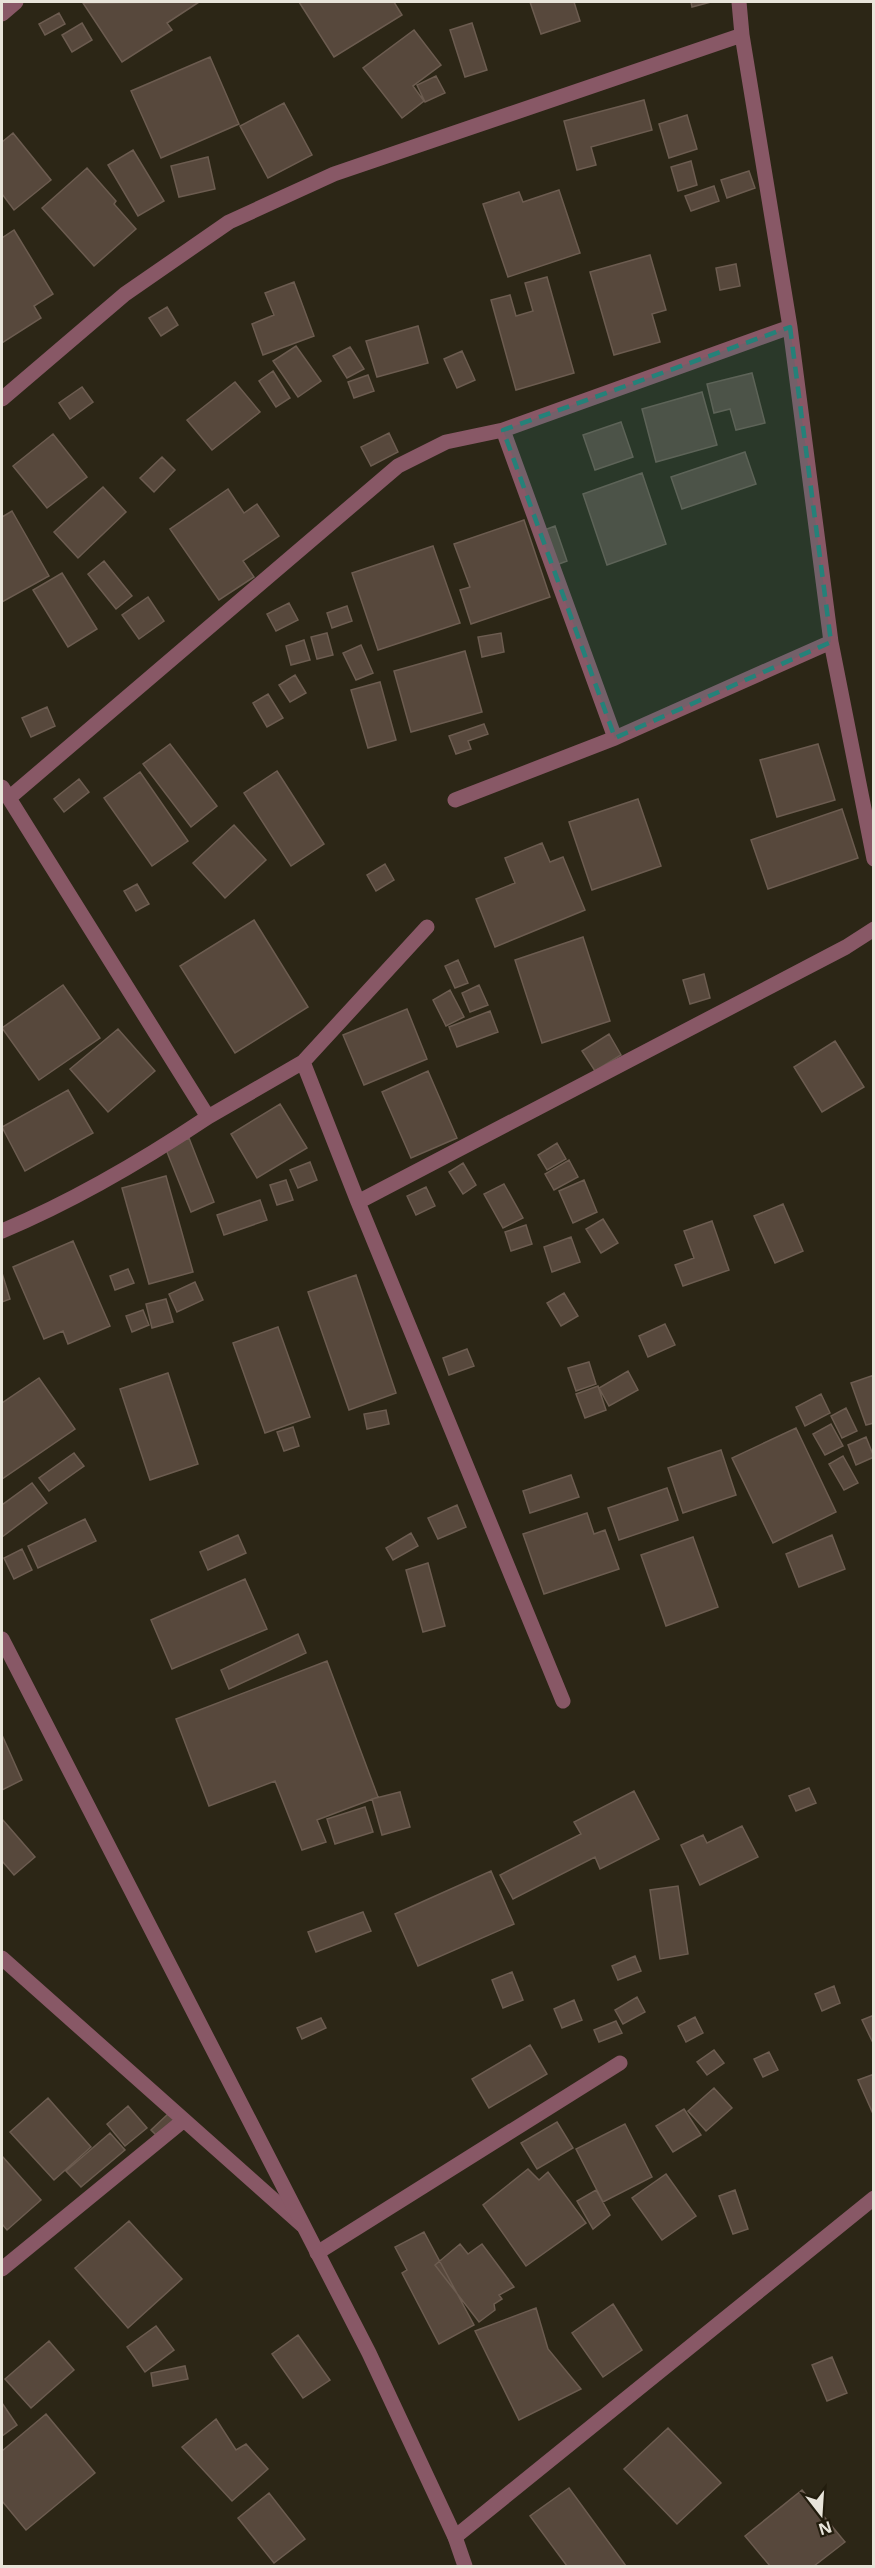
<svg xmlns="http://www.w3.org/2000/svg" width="875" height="2568" viewBox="0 0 875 2568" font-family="'Open Sans',sans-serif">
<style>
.building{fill:#57483c;stroke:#6c5c50;stroke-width:1.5}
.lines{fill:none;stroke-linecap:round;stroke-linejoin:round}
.minor{stroke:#885866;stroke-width:15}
.tertiary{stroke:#885866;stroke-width:15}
.marked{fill:#258179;fill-opacity:0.2;stroke:#258179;stroke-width:4.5;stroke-dasharray:12 8;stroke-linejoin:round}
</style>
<rect width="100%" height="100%" fill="#2c2616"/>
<path class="building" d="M199,2L167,23L172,30L122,62L83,3Z
M299,2H394L402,15L334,57Z
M530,2H574L580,21L541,34Z
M691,2H711L692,7Z
M59,13L65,24L45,35L39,24Z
M82,23L92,40L72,52L62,35Z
M472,23L487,70L465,77L450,30Z
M414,30L441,65L413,86L424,101L402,118L363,68Z
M210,57L239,124L161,158L131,91Z
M436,76L445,93L425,102L417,85Z
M644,100L652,130L591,147L596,165L577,170L564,121Z
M284,103L312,155L268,178L240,126Z
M687,115L697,149L669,158L659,124Z
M13,133L51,180L14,210L2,194V142Z
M133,150L164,201L138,216L108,165Z
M208,157L215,189L179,197L171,166Z
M691,161L697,185L678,191L671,167Z
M87,168L116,201L114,204L136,229L94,266L42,208Z
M749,171L755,188L727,198L721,180Z
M714,186L719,201L691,211L685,196Z
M559,190L580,253L508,277L483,204L519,192L523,202Z
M14,230L53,294L34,306L41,318L2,343V238Z
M650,255L666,310L652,314L660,342L614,355L590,272Z
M736,264L740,286L720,290L716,268Z
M547,277L574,373L516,390L491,300L510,295L516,316L533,311L525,283Z
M294,282L314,336L263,355L252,324L274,315L265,293Z
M167,307L178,325L161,336L149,318Z
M418,326L428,363L377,377L366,341Z
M296,346L321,381L298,397L273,361Z
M350,347L364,369L347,378L333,356Z
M462,351L475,380L457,388L444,359Z
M273,371L290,398L276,407L259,381Z
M752,373L765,423L736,430L730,409L714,413L707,384Z
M368,375L374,391L354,398L348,382Z
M235,382L260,412L212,450L187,420Z
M82,387L93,402L70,419L59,403Z
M702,392L717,445L656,462L642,409Z
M621,422L633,457L595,470L583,435Z
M389,433L398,452L371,466L361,447Z
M53,434L87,477L47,508L13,466Z
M745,452L756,484L682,509L671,477Z
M162,457L175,470L154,492L140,478Z
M642,473L666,544L607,565L583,494Z
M103,487L126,512L78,558L54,532Z
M228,489L244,513L257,504L279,536L243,561L254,577L219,600L170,529Z
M12,511L49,576L2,602V517Z
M524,520L550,597L471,624L460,590L470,587L454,544Z
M555,526L567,561L551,567L539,532Z
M433,546L460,623L378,650L352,573Z
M104,561L132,596L116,609L88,574Z
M62,573L97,629L68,647L33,590Z
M148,597L164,621L139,639L122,615Z
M289,603L298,620L276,631L267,614Z
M347,606L352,621L332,628L327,613Z
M327,633L333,655L317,659L311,637Z
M501,633L504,652L482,657L478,637Z
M304,640L310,660L291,665L286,646Z
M361,645L373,673L356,680L343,653Z
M465,651L482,712L411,732L394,671Z
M295,675L306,693L290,702L279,685Z
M380,682L396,740L368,748L351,690Z
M268,694L283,718L267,727L253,703Z
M47,707L55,726L31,737L22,718Z
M484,724L488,734L468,741L471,749L456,754L449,736Z
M170,744L217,806L191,827L143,764Z
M818,744L835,800L777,817L760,760Z
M277,771L324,844L291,866L244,793Z
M140,772L188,841L152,866L104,798Z
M79,779L89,792L64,812L54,799Z
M638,799L661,866L592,890L569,822Z
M842,809L858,858L768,889L751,840Z
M234,825L266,860L225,898L193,863Z
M542,843L550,862L563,857L585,910L495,947L476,899L515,883L505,858Z
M385,864L394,880L376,891L367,875Z
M137,884L149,904L136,911L124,891Z
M254,920L308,1007L235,1053L180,966Z
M583,937L610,1021L542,1043L515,960Z
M458,960L468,983L455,988L445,966Z
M704,974L710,998L690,1004L683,980Z
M63,985L100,1038L39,1080L2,1028Z
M479,985L488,1005L470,1012L462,993Z
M450,990L464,1017L446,1026L433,1000Z
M407,1009L427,1059L364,1085L343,1035Z
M490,1011L498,1032L457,1047L449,1027Z
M118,1029L155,1071L108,1112L70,1069Z
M609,1034L621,1055L595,1071L582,1051Z
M835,1041L864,1087L822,1112L794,1067Z
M428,1071L457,1138L411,1158L382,1092Z
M68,1090L93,1133L25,1171L2,1127Z
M280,1104L307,1148L257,1178L231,1134Z
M189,1138L214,1202L191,1212L165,1147Z
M557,1143L566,1159L547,1170L538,1155Z
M569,1160L578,1177L554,1190L545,1174Z
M310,1162L317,1180L298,1188L290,1170Z
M463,1163L476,1185L463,1194L449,1172Z
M166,1176L193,1272L149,1284L122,1188Z
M286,1180L293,1200L277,1205L270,1185Z
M584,1180L597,1212L573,1223L559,1191Z
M504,1184L523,1218L503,1228L484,1194Z
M426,1187L435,1206L416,1215L407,1196Z
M260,1200L267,1220L224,1235L217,1215Z
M783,1204L803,1251L775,1263L754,1216Z
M603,1219L618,1243L601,1253L586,1229Z
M712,1221L729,1270L683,1286L675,1265L694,1258L684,1231Z
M526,1225L532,1244L511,1251L505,1232Z
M571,1237L580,1262L552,1272L544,1247Z
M73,1241L110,1326L68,1344L63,1331L44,1339L13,1267Z
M128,1269L134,1283L115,1290L110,1276Z
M2,1273L10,1299L2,1302Z
M356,1275L396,1393L349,1410L308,1292Z
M195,1282L203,1300L177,1312L169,1294Z
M564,1293L578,1316L561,1326L547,1303Z
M166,1299L173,1322L152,1328L146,1304Z
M143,1310L149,1325L132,1332L126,1316Z
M665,1324L675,1345L648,1357L639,1336Z
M278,1327L310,1417L265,1433L233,1343Z
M467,1349L474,1366L449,1375L443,1358Z
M589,1362L596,1384L576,1391L568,1368Z
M628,1371L638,1390L609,1406L599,1388Z
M168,1373L198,1464L150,1480L120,1389Z
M874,1375V1423L866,1425L851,1383Z
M39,1378L75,1429L2,1479V1403Z
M598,1386L606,1410L585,1418L576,1394Z
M821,1394L830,1413L805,1426L796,1407Z
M846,1408L857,1431L842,1438L831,1416Z
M386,1410L389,1424L367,1429L364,1414Z
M831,1424L843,1446L825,1455L813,1434Z
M293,1427L299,1446L284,1451L277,1432Z
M796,1428L836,1512L773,1543L732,1458Z
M866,1437L874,1457L856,1465L848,1445Z
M721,1450L736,1495L683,1513L668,1468Z
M74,1453L84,1466L49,1491L39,1478Z
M843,1456L858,1483L844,1490L829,1464Z
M571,1475L579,1497L530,1513L523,1491Z
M32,1483L47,1503L2,1537V1505Z
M667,1488L678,1520L619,1540L608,1508Z
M457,1505L466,1527L438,1539L428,1518Z
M587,1513L594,1534L605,1530L619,1569L544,1594L523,1534Z
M85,1519L96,1541L38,1568L28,1546Z
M411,1533L418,1546L393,1560L386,1548Z
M238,1535L246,1553L208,1570L200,1552Z
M832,1535L845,1569L799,1587L786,1554Z
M693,1537L718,1607L666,1626L641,1555Z
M22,1549L32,1570L14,1579L4,1558Z
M428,1563L445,1626L423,1632L406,1570Z
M245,1579L267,1629L172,1669L151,1620Z
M298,1634L306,1653L229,1689L221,1670Z
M327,1661L378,1797L317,1820L326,1842L302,1850L275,1781L209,1806L176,1719Z
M2,1735L22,1780L2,1790Z
M809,1788L816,1803L796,1811L789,1796Z
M634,1791L659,1839L600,1869L595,1857L513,1899L500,1875L581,1834L574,1822Z
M400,1792L410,1827L382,1835L372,1799Z
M365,1807L373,1832L335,1844L327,1819Z
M2,1819L35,1857L14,1875L2,1861Z
M742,1826L758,1857L700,1885L681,1845L703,1835L707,1843Z
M491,1871L514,1924L418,1966L395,1914Z
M678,1886L688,1954L660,1959L650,1890Z
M363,1912L371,1931L316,1952L308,1932Z
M635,1956L641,1971L618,1980L612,1966Z
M512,1972L523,2000L503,2008L492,1980Z
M834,1986L840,2003L822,2011L815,1994Z
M637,1997L645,2012L623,2024L615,2010Z
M574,2000L582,2020L562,2028L554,2009Z
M874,2015V2045L862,2020Z
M695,2017L703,2033L686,2042L678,2026Z
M321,2018L326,2028L302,2039L297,2028Z
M616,2021L622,2033L599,2042L594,2030Z
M530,2045L547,2074L489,2108L472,2079Z
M714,2050L724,2063L707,2075L697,2062Z
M769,2052L778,2070L763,2077L754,2059Z
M874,2074V2116L858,2080Z
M714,2088L732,2108L706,2131L688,2111Z
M48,2098L91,2147L54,2180L10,2132Z
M128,2106L147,2128L125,2146L107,2124Z
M684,2109L701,2135L673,2152L656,2126Z
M169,2113L180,2124L162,2141L151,2130Z
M557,2122L573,2148L537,2169L521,2143Z
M625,2124L652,2177L603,2202L576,2149Z
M110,2133L125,2150L81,2187L66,2171Z
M2,2156L41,2200L7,2230L2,2224Z
M528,2169L539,2180L548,2172L586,2223L526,2266L483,2205Z
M666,2174L696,2216L662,2240L632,2198Z
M596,2190L610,2215L593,2229L577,2201Z
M735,2190L748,2229L733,2234L719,2196Z
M129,2221L182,2279L128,2328L75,2268Z
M424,2232L474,2325L439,2344L402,2273L407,2270L395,2247Z
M460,2244L468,2254L482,2244L514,2287L499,2295L502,2299L494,2304L495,2310L479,2322L435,2265Z
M613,2304L642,2350L603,2377L572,2333Z
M536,2308L548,2349L581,2389L519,2420L475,2331Z
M156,2326L174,2350L145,2372L127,2347Z
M298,2335L330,2380L303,2398L272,2354Z
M49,2341L74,2370L31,2408L5,2379Z
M832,2357L847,2393L827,2401L812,2365Z
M185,2366L188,2379L153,2386L151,2373Z
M2,2403L17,2425L2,2436Z
M46,2414L95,2473L26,2530L2,2501V2451Z
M216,2419L236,2450L246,2444L268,2469L232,2501L182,2447Z
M668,2428L721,2483L677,2524L624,2469Z
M569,2488L626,2566H567L530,2516Z
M802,2490L845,2542L814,2566H770L745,2536Z
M269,2493L305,2539L274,2563L238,2518Z"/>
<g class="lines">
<path class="minor" d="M2,14L16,2
M790,327L831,642L874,859
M2,399L125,294L229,222L334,174L742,35
M503,430L615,738
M2,787L208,1117C142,1161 74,1201 2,1231
M9,798L398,466L446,442L503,430L790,327L742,35L739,2
M455,800L615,738L831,642
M303,1062L358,1202L846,947L874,929
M208,1117L303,1062L427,927
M358,1202L563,1701
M2,1958L302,2225
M317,2253L620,2063
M2,2269L184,2120
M455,2537L874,2198"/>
<path class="tertiary" d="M2,1639L369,2353L455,2537L465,2566"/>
</g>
<path class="marked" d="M790,327L831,642L615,738L503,430Z"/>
<rect width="875" height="2568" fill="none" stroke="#e8e4da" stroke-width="6"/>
<g transform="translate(821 2514) rotate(163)" stroke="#221c0d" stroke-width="4.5" paint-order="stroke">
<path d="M0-4.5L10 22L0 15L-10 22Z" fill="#e8e4da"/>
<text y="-9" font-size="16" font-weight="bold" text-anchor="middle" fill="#e8e4da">N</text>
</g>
</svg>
